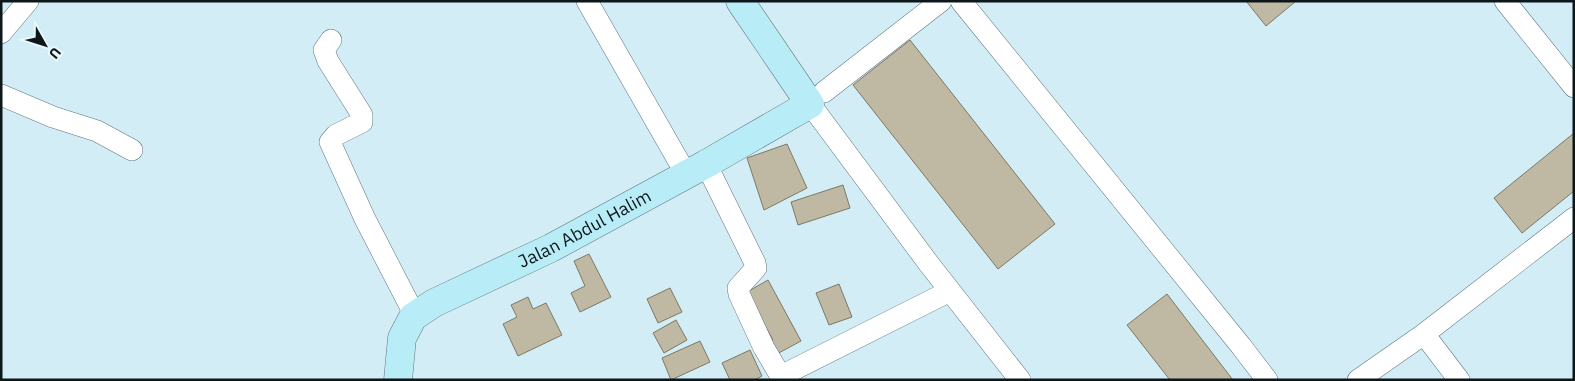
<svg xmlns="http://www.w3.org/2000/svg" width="1575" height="381" viewBox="0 0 1575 381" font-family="'IBM Plex Sans',sans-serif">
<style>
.building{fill:#bfb9a4;stroke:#7e7864}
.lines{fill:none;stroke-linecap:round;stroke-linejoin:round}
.street-casing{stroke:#5e767e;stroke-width:22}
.secondary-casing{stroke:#5e767e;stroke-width:29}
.street{stroke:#fff;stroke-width:21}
.secondary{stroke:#b8ecf7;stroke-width:28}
.labels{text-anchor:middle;stroke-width:4;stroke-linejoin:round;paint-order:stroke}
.street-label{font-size:18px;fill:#0d171a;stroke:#e8f8fd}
</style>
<rect width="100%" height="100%" fill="#d2edf6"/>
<path class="building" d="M1246,1H1296L1266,26Z
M910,40L1055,224L998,269L853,85Z
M1574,133V191L1522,233L1494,198Z
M787,144L807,188L764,210L747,158Z
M843,185L850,208L798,225L791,202Z
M589,254L611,297L580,312L571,293L585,286L574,261Z
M768,280L801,341L775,355L768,343L773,340L763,322L742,295Z
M839,284L852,317L829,325L816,293Z
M670,288L682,312L658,323L647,299Z
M1167,294L1233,380H1170L1127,325Z
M528,297L533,309L546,303L562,335L518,356L503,324L517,317L511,305Z
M676,320L687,340L664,353L653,333Z
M700,341L710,362L671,380L662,358Z
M750,350L762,376L754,380H730L722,363Z"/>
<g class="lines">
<g class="street-casing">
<path id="street" d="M587,1L686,174
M961,1L1241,346L1267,380
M1505,1L1574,87
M1,33L28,1
M331,40L324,50L328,61L362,115V122L336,135L330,142L365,219L411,308L413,317
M824,92L941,1
M1,95L53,117L97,131L132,150
M810,104L929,264L1020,380
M706,164L755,263L756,268L738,288L739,294L764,348L783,380
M1424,334L1459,380
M781,376L950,291
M1358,380L1424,334L1574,218"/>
</g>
<g class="secondary-casing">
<g id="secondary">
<path id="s1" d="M398,380L402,338L413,317L434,303L551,248L706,164L810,104L740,1"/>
</g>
</g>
<use href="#street" class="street"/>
<use href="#secondary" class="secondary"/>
</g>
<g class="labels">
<g class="street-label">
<text dy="6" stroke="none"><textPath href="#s1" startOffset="259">Jalan Abdul Halim</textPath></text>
</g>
</g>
<rect width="1575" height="381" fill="none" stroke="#0d171a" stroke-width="5"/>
<g transform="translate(45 45) rotate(129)" stroke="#e8f8fd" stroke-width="4" paint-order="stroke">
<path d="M0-4L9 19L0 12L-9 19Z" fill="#0d171a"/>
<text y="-8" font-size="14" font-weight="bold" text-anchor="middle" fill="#0d171a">U</text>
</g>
</svg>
